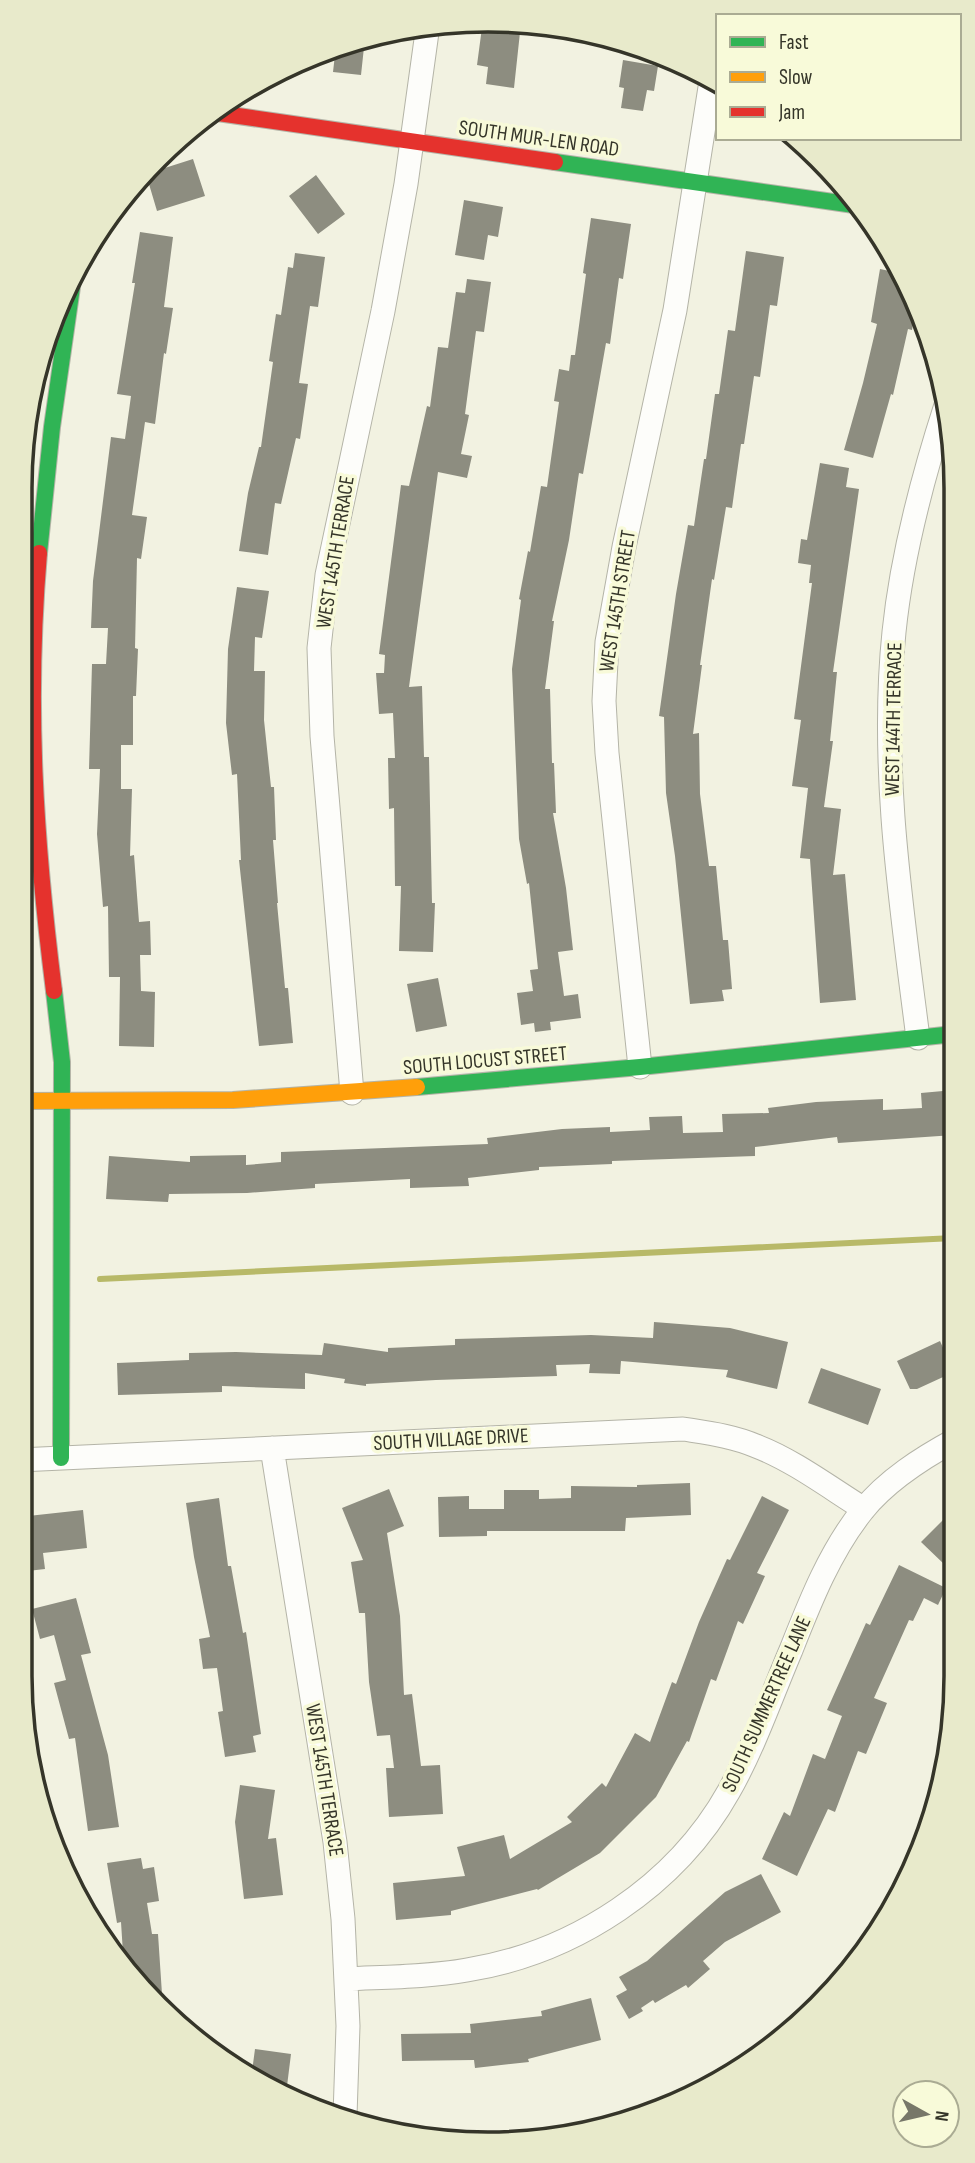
<svg xmlns="http://www.w3.org/2000/svg" width="975" height="2163" viewBox="0 0 975 2163" font-family="'Sofia Sans Condensed',sans-serif">
<style>
.lines{fill:none;stroke-linecap:round;stroke-linejoin:round}
.stream{stroke:#b8b968;stroke-width:6}
.building{fill:#8d8d80}
.street-casing{stroke:#b4b4a7;stroke-width:25}
.fast-casing{stroke:#b4b4a7;stroke-width:18}
.slow-casing{stroke:#b4b4a7;stroke-width:18}
.jam-casing{stroke:#b4b4a7;stroke-width:18}
.street{stroke:#fdfdfa;stroke-width:23}
.fast{stroke:#30b455;stroke-width:16}
.slow{stroke:#ff9f0a;stroke-width:16}
.jam{stroke:#e5322d;stroke-width:16}
.labels{text-anchor:middle;stroke-width:7;stroke-linejoin:round;paint-order:stroke}
.street-label{font-size:21px;fill:#353529;stroke:#f8fad9}
.rim{fill:none;stroke:#353529;stroke-width:3.5}
</style>
<rect width="100%" height="100%" fill="#f2f2e1"/>
<g class="lines">
<path class="stream" d="M100,1279L954,1238
M19,1281H22"/>
</g>
<path class="building" d="M483,20L521,23L514,88L486,84L488,67L477,65Z
M365,38L361,75L333,72L336,46Z
M623,60L658,66L654,91L647,90L643,111L621,108L624,88L619,87Z
M193,159L205,196L157,211L146,174Z
M316,175L345,214L318,234L289,196Z
M464,200L503,207L498,237L488,235L484,260L455,255Z
M591,218L631,224L623,279L619,278L610,344L606,343L583,474L579,473L569,540L552,621H554L545,689H550L552,763H554L556,813H553L566,888L573,950L558,952L564,996L578,994L581,1018L550,1022L551,1030L535,1032L534,1023L521,1025L517,993L533,991L530,970L538,969L529,883L527,884L519,839L512,669L521,600L519,599L528,551L530,552L541,486L547,487L559,402L554,401L559,369L569,371L571,355H575L586,274L583,273Z
M140,232L173,237L164,307L173,308L166,354L164,353L155,424L145,422L132,515L147,517L141,559L137,558L135,648L138,649L136,696H133V745H121V789H132L130,856L134,855L139,922L150,921L151,955H140L141,991L155,992L154,1047L119,1046L120,977H109L108,906L103,907L97,834L100,769H89L92,664H106L108,628H91L93,581L111,437L125,439L131,396L117,394L135,283H132Z
M746,251L784,257L777,306L770,305L760,377L754,376L744,444H741L732,508L726,507L714,580L712,579L700,665H702L693,734L699,733L700,794L709,866H716L723,940H728L732,989L722,990L724,1001L690,1004L675,856L666,793L664,717L659,716L676,594L688,525L694,526L704,459H706L715,394H719L728,330L735,331Z
M295,253L325,257L318,307L310,306L299,383L308,384L300,439L296,438L281,504L275,503L268,555L239,551L248,493L259,447H261L273,362L269,361L276,314L281,315L288,267L293,268Z
M880,269L899,273L917,303L912,330L908,329L893,395L891,394L873,458L844,450L863,383L877,324L871,322Z
M467,279L491,282L484,332L476,331L465,414L469,415L461,454L472,456L467,478L438,472L409,687L422,686L424,757H429L432,903H435L433,952L399,951L401,886H395L394,808L389,809L388,758H395L393,713L379,714L376,673H384L385,655L379,654L401,485L409,486L427,406L430,407L438,347L448,348L456,292L465,293Z
M820,463L849,468L846,487L859,489L833,672H837L830,741H833L824,807L841,809L833,875L845,874L856,1000L820,1003L810,859L800,858L808,788L792,786L801,720L794,719L812,583H809L811,565L798,563L801,539L807,540Z
M237,587L269,591L262,638L255,637L254,671H265L264,720L271,787H274L276,840H273L278,903H277L285,988H288L293,1043L259,1046L239,860H241L237,774L232,775L226,723L228,649Z
M438,978L447,1026L416,1032L407,984Z
M954,1090V1135L838,1143L837,1137L755,1147V1156L612,1161V1164L539,1167V1170L468,1178L469,1186L410,1188V1179L315,1184V1188L247,1193L169,1194L168,1202L106,1199L109,1156L190,1162V1156L246,1155V1165L281,1162V1152L488,1144L487,1138L562,1129L610,1127V1132L650,1130L649,1117L682,1116L683,1133L723,1132L722,1114L769,1113L768,1108L816,1102L883,1099V1110L922,1108L921,1093Z
M654,1322L730,1328L788,1342L777,1389L726,1377L728,1370L621,1361L620,1374L589,1373L590,1364L556,1365L557,1376L436,1380L366,1384V1386L344,1383L345,1379L305,1373V1389L222,1386V1392L118,1395L117,1363L189,1360V1353L236,1352L322,1355L324,1343L388,1352V1348L455,1345V1339L591,1335L653,1338Z
M940,1341L954,1372L917,1389H910L897,1361Z
M821,1368L881,1389L868,1425L808,1403Z
M690,1483L691,1515L626,1518L625,1531H487V1536L439,1537L438,1497L469,1496V1509H504V1490H539V1499L571,1498V1486L637,1487V1485Z
M389,1489L404,1526L387,1533L400,1616L404,1695L412,1694L421,1766L440,1765L443,1814L389,1817L386,1768H394L390,1735L377,1736L369,1682L365,1613H359L351,1562L363,1560L342,1508Z
M762,1496L789,1510L757,1573L765,1576L743,1624L738,1621L716,1681L711,1679L689,1742L687,1741L656,1797L600,1853L538,1890L537,1889L451,1911V1915L396,1920L393,1883L465,1876L457,1847L504,1835L510,1859L572,1822L567,1817L602,1783L606,1787L635,1733L650,1742L672,1682L676,1684L699,1622L727,1559L730,1560Z
M219,1498L228,1566H231L243,1633L246,1632L261,1734L253,1736L256,1752L225,1757L218,1712L223,1711L217,1668L203,1669L199,1639L210,1637L194,1557L186,1503Z
M955,1508V1554L945,1565L921,1542Z
M83,1510L87,1548L43,1553L45,1569L19,1572V1517Z
M899,1565L946,1588L938,1605L924,1598L913,1621L909,1620L874,1698L887,1703L866,1754L858,1751L835,1812L828,1809L797,1876L762,1859L784,1812L790,1816L813,1754L825,1759L842,1716L827,1710L866,1623L870,1625Z
M76,1598L91,1653L81,1655L108,1755L119,1827L88,1831L75,1738L69,1739L54,1683L66,1680L54,1635L40,1639L32,1609Z
M240,1785L275,1790L268,1839L276,1838L283,1895L244,1899L235,1822Z
M141,1858L143,1869L154,1867L159,1901L147,1903L152,1934H158L162,1994L149,1995L135,1984L124,1969L121,1922L117,1923L107,1863Z
M761,1874L781,1912L725,1942L703,1961L710,1969L688,1988L686,1985L655,2003L653,2000L641,2008L643,2011L629,2019L616,1996L627,1990L619,1977L647,1961L725,1892Z
M591,1998L601,2040L528,2059L529,2062L475,2068L474,2060L402,2061L401,2034L471,2033L470,2024L542,2016L541,2011Z
M255,2049L291,2054L286,2094L251,2079Z"/>
<g class="lines">
<g class="street-casing">
<path id="street" d="M918,1038C901,904 880,767 894,632C902,554 922,479 946,405
M640,1067L607,753L604,701L607,642L624,547L675,310L711,81
M352,1093L322,736L319,648L327,575L383,311L406,184L428,25
M272,1448L335,1842L343,1919L348,2026L345,2116
M19,1460L683,1429C708,1433 733,1436 756,1446C793,1460 830,1488 864,1509
M346,1979C386,1977 428,1977 467,1970C574,1953 676,1886 729,1791C754,1747 771,1697 791,1650C810,1602 830,1551 863,1510C887,1480 922,1458 955,1440"/>
</g>
<g class="fast-casing">
<path id="fast" d="M555,162L861,206
M39,553L52,427L74,273
M54,991L62,1062L61,1458
M417,1087L640,1067L954,1034"/>
</g>
<g class="slow-casing">
<path id="slow" d="M19,1101L233,1100L417,1087"/>
</g>
<g class="jam-casing">
<path id="jam" d="M211,112L555,162
M39,553C26,704 35,841 54,991"/>
</g>
<use href="#street" class="street"/>
<use href="#fast" class="fast"/>
<use href="#slow" class="slow"/>
<use href="#jam" class="jam"/>
</g>
<g class="labels">
<g class="street-label">
<text transform="translate(539 138) rotate(8)" y="7">SOUTH MUR-LEN ROAD</text>
<text transform="translate(335 552) rotate(-81)" y="7">WEST 145TH TERRACE</text>
<text transform="translate(617 601) rotate(-81)" y="7">WEST 145TH STREET</text>
<text transform="translate(893 719) rotate(-89)" y="7">WEST 144TH TERRACE</text>
<text transform="translate(485 1060) rotate(-5)" y="7">SOUTH LOCUST STREET</text>
<text transform="translate(451 1439) rotate(-3)" y="7">SOUTH VILLAGE DRIVE</text>
<text transform="translate(766 1704) rotate(-66)" y="7">SOUTH SUMMERTREE LANE</text>
<text transform="translate(325 1780) rotate(81)" y="7">WEST 145TH TERRACE</text>
</g>
</g>
<path d="M0 0H975V2163H0ZM488 32H488A456 456 0 0 1 944 488V1676A456 456 0 0 1 488 2132H488A456 456 0 0 1 32 1676V488A456 456 0 0 1 488 32Z" fill="#e8eacb" fill-rule="evenodd"/>
<path class="rim" d="M488 32H488A456 456 0 0 1 944 488V1676A456 456 0 0 1 488 2132H488A456 456 0 0 1 32 1676V488A456 456 0 0 1 488 32Z"/>
<rect x="716" y="14" width="245" height="126" fill="#f8fad9" stroke="#aaab93" stroke-width="2"/>
<rect x="730" y="37" width="35" height="10" fill="#30b455" stroke="#aaab93" stroke-width="2"/>
<text x="779" y="49" font-size="21" fill="#353529">Fast</text>
<rect x="730" y="72" width="35" height="10" fill="#ff9f0a" stroke="#aaab93" stroke-width="2"/>
<text x="779" y="84" font-size="21" fill="#353529">Slow</text>
<rect x="730" y="107" width="35" height="10" fill="#e5322d" stroke="#aaab93" stroke-width="2"/>
<text x="779" y="119" font-size="21" fill="#353529">Jam</text>
<g transform="translate(926 2114) rotate(98)"><circle r="33" fill="#f8fad9" stroke="#aaab93" stroke-width="2"/>
<path d="M0-5L12 26L0 18L-12 26Z" fill="#777769"/>
<text y="-10" font-size="19" font-weight="bold" text-anchor="middle" fill="#353529">N</text>
</g>
</svg>
